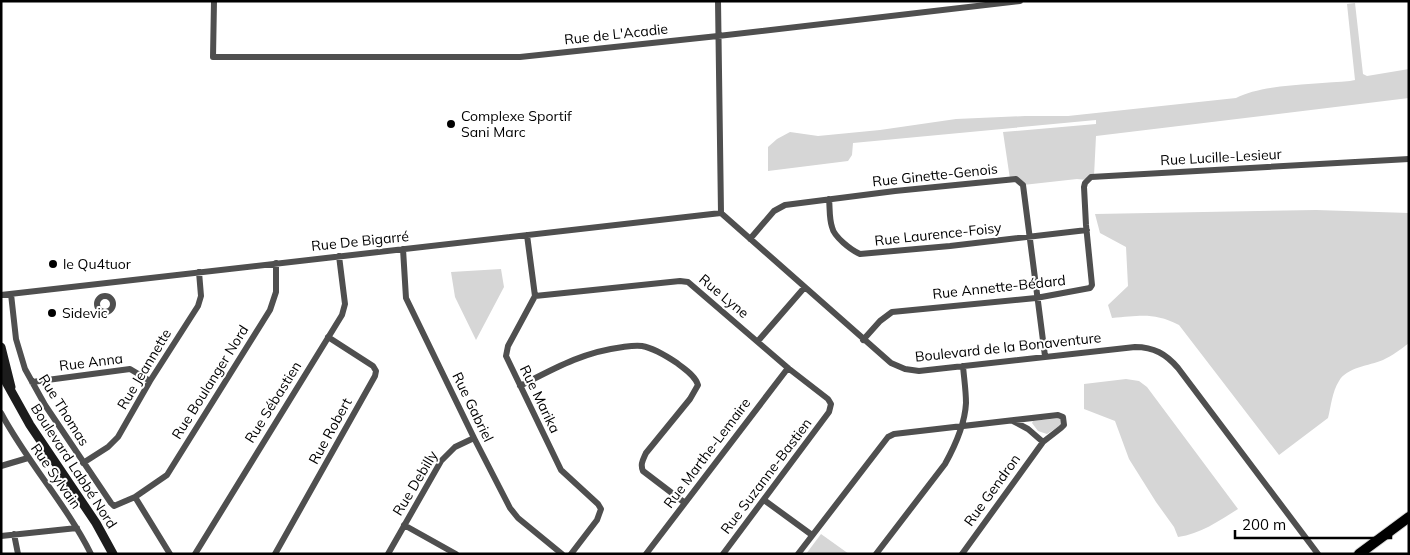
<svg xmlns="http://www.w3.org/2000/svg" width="1410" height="555" viewBox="0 0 1410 555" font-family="Mulish,sans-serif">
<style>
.green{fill:#d6d6d6}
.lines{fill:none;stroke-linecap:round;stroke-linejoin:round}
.primary-casing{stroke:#dbdbdb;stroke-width:12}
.street{stroke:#4f4f4f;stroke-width:6}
.secondary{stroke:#1c1c1c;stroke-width:9}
.primary{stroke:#000;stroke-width:10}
.poi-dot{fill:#000;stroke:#fff;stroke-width:2}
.labels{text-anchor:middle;stroke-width:4;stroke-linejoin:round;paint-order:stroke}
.street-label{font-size:14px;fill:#000;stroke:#fff}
.poi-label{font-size:14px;fill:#000;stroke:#fff;text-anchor:start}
</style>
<rect width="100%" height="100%" fill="#fff"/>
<path class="green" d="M1355,3L1363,74L1367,76L1409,69V98L1096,136L1094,176L1087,180L1077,179L1023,185L1010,179L1003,132L1096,124V120L853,143L852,155L848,161L768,171V147L777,139L790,132L818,136L880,130L956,119L1025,116H1068L1236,98C1263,84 1318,84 1350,81L1355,80L1347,4Z
M1316,210L1409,213V343C1401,349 1392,356 1383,360C1369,366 1347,367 1339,381C1332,392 1331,406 1328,418L1279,455L1179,325C1153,312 1140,316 1112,318L1108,305L1128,286L1126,247L1100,233L1095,214Z
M501,269L504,287L476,340L455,297L451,272Z
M1126,379L1139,381L1147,387L1238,509C1219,521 1200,534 1178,537L1174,527L1156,502L1129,459L1115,421L1084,409V384Z
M1060,418L1061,425L1047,434L1038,431L1032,423L1033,421Z
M821,534L849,554H806Z"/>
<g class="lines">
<g class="primary-casing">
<path id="primary" d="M1359,554L1409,517"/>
</g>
<path class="street" d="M214,1L213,57H520L718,36L1020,1
M718,1L721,213L891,363L905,369L919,371L1135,347C1154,347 1166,354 1178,368L1318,554
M829,199C830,208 829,218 832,227C834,237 851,250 860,254L950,246L1087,230
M527,235L535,296L508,346L506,356L561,470L598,504L601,509L597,520L571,554
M750,239L774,211L785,205L895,191L1016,179L1023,185L1045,356
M403,249L406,298L474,438L510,508L518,518L562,554
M11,294L16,339L25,369L45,405L111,503L114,506L135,497L167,475L270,310L276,292V263
M1,295L721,213
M97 304a8 8 0 1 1 16 0a8 8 0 1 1-16 0Z
M535,296L680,281L688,282L788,368L828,399L831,404L829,412L723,554
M863,340L880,321L892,312L1036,298L1090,288L1092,285L1086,225L1084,187L1085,183L1091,177L1409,159
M758,341L804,288
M32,382L130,369L150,381
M520,386C555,368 583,352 623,347C630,346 636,345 642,346C653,348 668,357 677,363C684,369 695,375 698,385L690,399L646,453C643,460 640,464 643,471L685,503
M1,413C27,462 66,504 91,554
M1013,421L1028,429L1043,442
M83,463L108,447L118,437L150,381L198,306L201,296L199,272
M1,466L28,458
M135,497L170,554
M764,500L812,535
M404,525L456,554
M14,534L18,554
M1,536L77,528
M195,554L342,315L345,304L339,256
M275,554L375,376L376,371L373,366L328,337
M388,554L441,461L455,447L474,438
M646,554L788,368
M798,554L888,437L894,434L1058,415L1063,417L1064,425L1061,428L1043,442L962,554
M876,554L945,464C955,446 965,423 966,403C966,391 964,378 963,366"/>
<path class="secondary" d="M1,347L11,387
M1,373L30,425L96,523L113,554"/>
<use href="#primary" class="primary"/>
</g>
<g class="poi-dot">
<circle cx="451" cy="124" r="5"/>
<circle cx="53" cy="264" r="5"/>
<circle cx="52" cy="313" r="5"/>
</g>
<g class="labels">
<g class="street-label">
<text transform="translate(616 34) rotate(-6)" y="5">Rue de L'Acadie</text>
<text transform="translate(1221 157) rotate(-3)" y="5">Rue Lucille-Lesieur</text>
<text transform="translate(935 175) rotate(-6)" y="5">Rue Ginette-Genois</text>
<text transform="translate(938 234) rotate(-6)" y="5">Rue Laurence-Foisy</text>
<text transform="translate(360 241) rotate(-6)" y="5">Rue De Bigarré</text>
<text transform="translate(999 287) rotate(-6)" y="5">Rue Annette-Bédard</text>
<text transform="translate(724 296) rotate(40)" y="5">Rue Lyne</text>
<text transform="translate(1008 347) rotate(-6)" y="5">Boulevard de la Bonaventure</text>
<text transform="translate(91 362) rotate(-7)" y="5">Rue Anna</text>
<text transform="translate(144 369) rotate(-59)" y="5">Rue Jeannette</text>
<text transform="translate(210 382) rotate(-58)" y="5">Rue Boulanger Nord</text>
<text transform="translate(540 399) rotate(64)" y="5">Rue Marika</text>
<text transform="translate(273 402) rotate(-58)" y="5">Rue Sébastien</text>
<text transform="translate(473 407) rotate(64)" y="5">Rue Gabriel</text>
<text transform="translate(64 410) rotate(58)" y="5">Rue Thomas</text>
<text transform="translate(330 431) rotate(-61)" y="5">Rue Robert</text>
<text transform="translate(707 453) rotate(-53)" y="5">Rue Marthe-Lemaire</text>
<text transform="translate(74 466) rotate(57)" y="5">Boulevard Labbé Nord</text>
<text transform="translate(56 476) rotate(55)" y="5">Rue Sylvain</text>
<text transform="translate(766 476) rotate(-53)" y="5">Rue Suzanne-Bastien</text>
<text transform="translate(415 483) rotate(-59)" y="5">Rue Debilly</text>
<text transform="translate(992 490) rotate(-54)" y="5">Rue Gendron</text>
</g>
<g class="poi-label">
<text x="461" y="121">Complexe Sportif<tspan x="461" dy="16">Sani Marc</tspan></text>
<text x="63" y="269">le Qu4tuor</text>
<text x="62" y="318">Sidevic</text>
</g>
</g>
<rect width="1410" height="555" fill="none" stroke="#000000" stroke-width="5"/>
<path d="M1235 530v8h156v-8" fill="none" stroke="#000000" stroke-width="2.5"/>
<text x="1242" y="530" font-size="15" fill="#000000" stroke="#ffffff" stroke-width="4" paint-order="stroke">200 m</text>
</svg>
